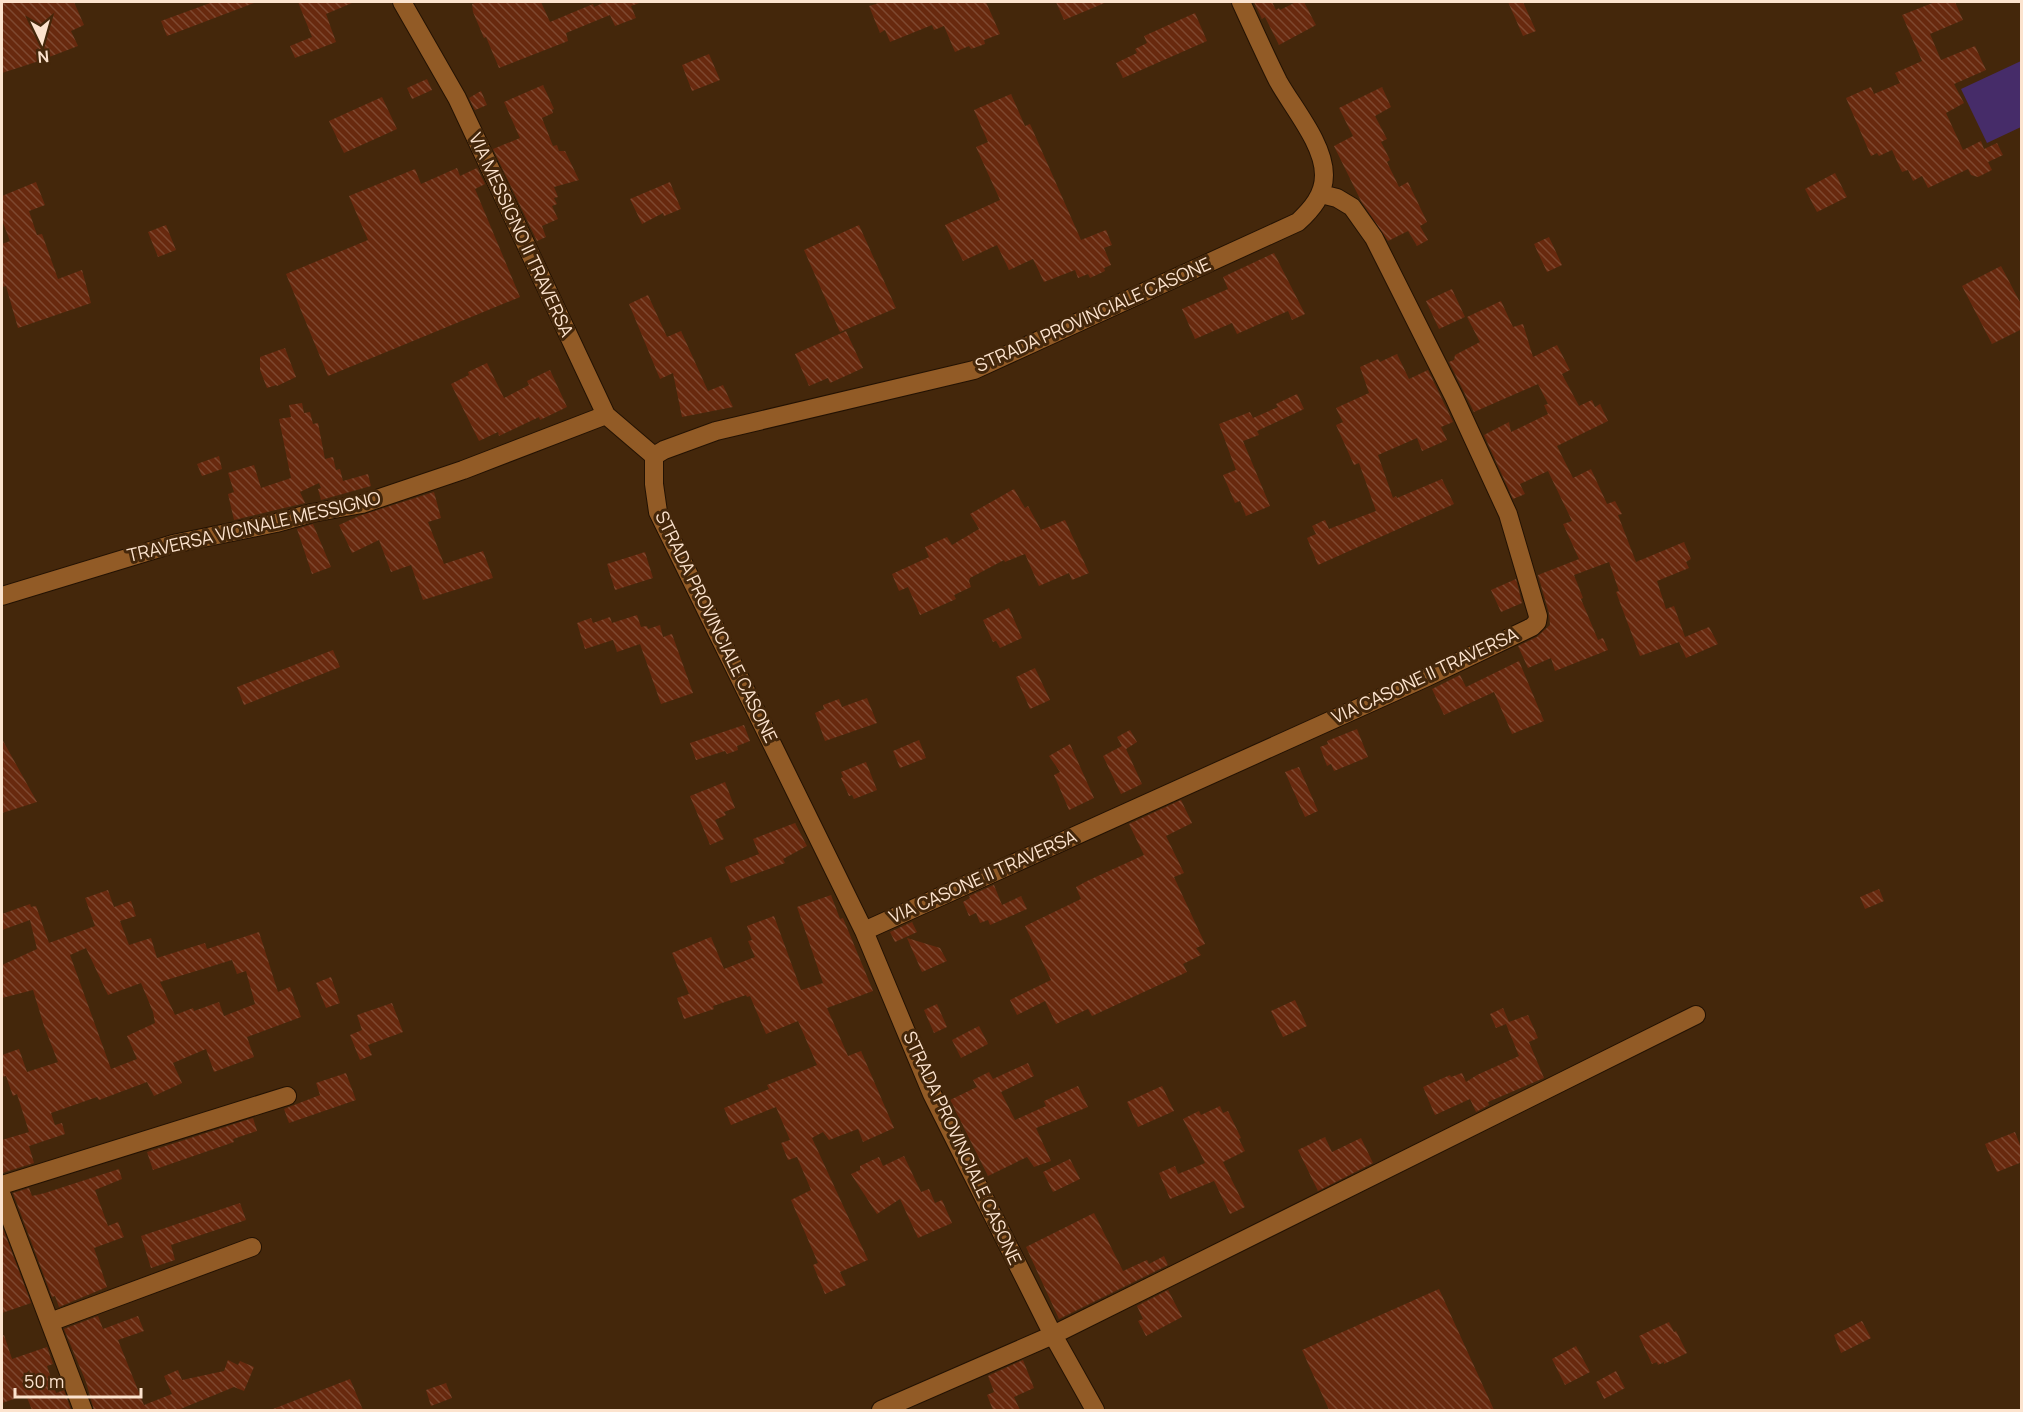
<svg xmlns="http://www.w3.org/2000/svg" width="2023" height="1412" viewBox="0 0 2023 1412" font-family="Manrope,sans-serif">
<style>
.pitch{fill:#462c69}
.building{fill:url(#building-back-hatch);fill-rule:evenodd}
.lines{fill:none;stroke-linecap:round;stroke-linejoin:round}
.minor-casing{stroke:#231203;stroke-width:20}
.minor{stroke:#925b26;stroke-width:18}
.labels{text-anchor:middle;stroke-width:6;stroke-linejoin:round;paint-order:stroke}
.street-label{font-size:18px;fill:#fce3ce;stroke:#44270b}
</style>
<defs>
<pattern id="building-back-hatch" width="6" height="6" patternUnits="userSpaceOnUse" patternTransform="scale(1.5)"><rect width="6" height="6" fill="#68290e"/><path d="M-1 5l2 2M0 0l6 6M5-1l2 2" fill="none" stroke="#7e4830"/></pattern>
</defs>
<rect width="100%" height="100%" fill="#44270b"/>
<path class="pitch" d="M2021,61V127L1987,143L1961,89Z"/>
<path class="building" d="M2,2H74L84,25L71,31L78,46L36,62L2,73Z
M213,2L254,3L167,36L161,21Z
M298,2L352,3L326,14L336,42L295,58L290,46L312,37Z
M478,2H541L550,22L593,4L594,7L605,2H642L631,6L636,18L615,26L610,15L566,33L568,41L499,68L486,37L484,38L473,12L472,4Z
M882,2H986L1000,34L984,40L985,44L971,49L969,46L955,52L944,26L934,30L932,25L890,42L885,30L880,33L869,6Z
M1056,2H1107L1064,20Z
M1254,2H1272L1276,10L1279,8L1280,10L1296,2H1304L1316,25L1279,45L1265,17L1262,19Z
M1508,2H1523L1536,31L1523,36Z
M1935,2H1955L1963,20L1930,34L1941,60L1975,46L1986,70L1954,84L1964,103L1946,113L1963,150L1981,141L1984,149L1997,143L2003,155L1988,162L1992,170L1978,177L1971,175L1968,169L1928,188L1922,176L1913,181L1908,170L1902,172L1892,150L1879,156L1877,153L1871,156L1846,98L1871,87L1874,94L1900,83L1895,73L1922,61L1902,15Z
M1195,13L1207,41L1123,78L1116,63L1137,53L1135,49L1147,43L1144,36Z
M709,54L720,80L692,91L682,65Z
M427,79L432,90L412,99L407,88Z
M543,85L554,109L552,110L553,113L542,118L553,146L557,145L559,151H565L579,180L554,187L558,197L554,198L557,204L552,206L558,219L542,226L546,237L537,241L493,149L520,138L504,102Z
M1382,87L1391,107L1375,116L1387,139L1381,142L1390,160L1387,162L1399,187L1408,182L1427,222L1420,226L1428,240L1417,246L1408,231L1388,241L1361,201L1334,146L1353,136L1339,108Z
M481,91L487,105L475,110L469,98Z
M1011,94L1025,126L1030,124L1081,240L1106,230L1112,245L1104,248L1111,265L1104,268L1105,271L1090,278L1088,274L1078,278L1075,270L1044,282L1033,259L1009,270L997,245L963,261L945,225L1000,200L976,147L988,142L974,110Z
M382,97L397,129L344,153L329,121Z
M457,168L460,176L477,168L485,184L475,189L520,297L328,376L286,274L368,240L349,196L415,169L421,184Z
M1835,173L1847,197L1817,212L1805,189Z
M36,182L45,205L29,211L37,235L42,234L58,279L82,270L91,303L18,328L6,286L2,287V244L10,241L2,220V196Z
M670,182L681,209L664,216L663,213L642,224L630,199Z
M166,225L176,250L158,257L148,232Z
M859,225L896,308L840,332L804,250Z
M1549,237L1562,265L1547,272L1534,244Z
M1274,253L1305,314L1292,320L1288,311L1237,334L1232,323L1195,339L1182,309L1228,289L1223,277Z
M2001,266L2022,306V329L1992,344L1962,286Z
M1452,289L1465,317L1439,329L1426,301Z
M648,295L667,337L681,331L708,391L723,385L733,407L682,417L673,373L660,379L629,304Z
M1501,301L1513,327L1523,324L1533,357L1557,345L1570,370L1562,374L1579,406L1592,400L1595,407L1600,404L1608,421L1557,446L1573,478L1591,469L1607,504L1615,501L1622,514L1618,515L1636,562L1684,542L1691,559L1686,562L1689,568L1657,581L1666,609L1674,606L1685,637L1709,627L1718,644L1686,658L1679,642L1640,656L1616,592L1619,591L1609,562L1574,575L1583,598L1581,599L1598,640L1603,638L1608,650L1555,671L1551,658L1528,668L1518,646L1537,637L1550,625L1549,613L1538,575L1579,559L1563,524L1572,521L1548,471L1520,484L1525,494L1513,499L1484,435L1509,422L1511,432L1548,414L1544,405L1548,404L1538,384L1474,412L1449,362L1454,360L1455,355L1480,342L1467,317Z
M846,331L863,368L830,383L828,378L809,386L795,354Z
M285,348L296,377L277,386L276,385L267,388L260,370V357Z
M1397,354L1409,379L1428,370L1453,422L1441,427L1447,440L1422,451L1417,438L1378,455L1393,498L1396,496L1397,498L1442,479L1454,504L1318,565L1307,538L1316,534L1312,526L1325,520L1329,529L1376,511L1359,463L1354,465L1336,425L1343,422L1336,408L1369,393L1360,367L1378,359L1380,362Z
M487,363L504,398L529,385L527,381L550,370L567,407L540,420L539,417L499,436L498,432L479,441L451,384L469,375L468,372Z
M1297,394L1304,409L1257,431L1259,435L1243,441L1270,506L1246,516L1240,501L1235,503L1223,475L1236,470L1219,424L1250,412L1253,418L1278,407L1276,404Z
M302,403L304,413L310,412L313,424L318,423L325,459L333,457L336,470L340,469L343,481L368,474L371,486L321,500L318,489L321,488L319,483L300,492L305,503L234,520L228,494L234,492L228,473L254,465L261,488L291,478L279,419L291,417L289,405Z
M219,456L222,469L202,476L197,464Z
M1014,489L1025,508L1028,506L1041,530L1065,520L1089,573L1072,580L1069,573L1039,586L1025,554L1005,562L1004,560L970,578L969,581L971,587L954,595L956,599L920,615L908,587L899,591L892,574L929,557L925,547L947,537L952,545L979,529L970,514Z
M434,492L441,518L428,522L444,564L483,551L493,578L423,600L411,565L391,572L379,540L352,553L339,525L359,516Z
M313,524L331,567L312,574L297,529Z
M645,552L653,578L615,590L607,564Z
M1516,579L1522,603L1501,612L1491,590Z
M1009,608L1022,638L1000,648L996,641L993,642L983,620Z
M637,615L641,627L647,626L648,629L660,625L663,637L672,634L693,693L661,704L640,644L617,652L613,640L585,649L577,623L591,618L593,623L610,617L612,623Z
M333,650L340,667L244,705L237,687Z
M1519,661L1544,721L1512,734L1494,692L1444,715L1432,689L1460,675L1466,687Z
M1035,668L1050,700L1030,709L1016,677Z
M867,698L877,723L825,741L815,713L824,709L823,705L839,699L842,707Z
M744,725L750,741L737,746L738,750L727,754L725,751L696,760L690,743Z
M1357,729L1368,757L1334,771L1331,764L1327,766L1320,747L1328,744L1327,741Z
M1130,730L1137,742L1126,749L1142,784L1121,794L1103,756L1122,746L1117,737Z
M2,739L37,802L2,813Z
M919,740L926,758L900,768L893,751Z
M1070,744L1094,798L1069,810L1054,775L1060,772L1049,756Z
M866,762L877,790L854,799L852,795L849,796L841,778L843,777L841,772Z
M1299,767L1318,811L1305,817L1285,772Z
M725,782L735,808L724,812L726,815L715,820L724,839L710,845L690,796Z
M1181,800L1192,823L1166,836L1184,873L1174,877L1205,944L1196,948L1201,955L1183,964L1187,972L1092,1016L1088,1009L1056,1024L1045,1001L1017,1015L1010,1000L1051,980L1025,926L1081,899L1076,887L1087,881L1144,855L1129,824Z
M795,823L807,846L783,859L785,863L731,883L725,867L759,854L753,839Z
M994,885L1002,905L1021,896L1027,909L990,925L988,920L980,923L976,913L969,916L963,902L970,898L969,896Z
M1879,889L1884,901L1865,909L1860,897Z
M108,890L114,907L131,901L136,916L120,921L129,945L151,938L157,958L205,943L207,949L259,932L278,992L290,987L301,1017L247,1037L254,1057L214,1072L206,1049L173,1063L182,1083L154,1096L147,1082L99,1100L97,1097L51,1113L55,1125L62,1123L65,1134L29,1146L34,1163L2,1173V1140L29,1132L17,1094L13,1096L6,1076L2,1077V1055L19,1049L27,1072L58,1062L44,1026L33,990L2,998V965L37,949L30,920L2,930V914L30,904L31,907L36,906L49,943L95,926L85,898ZM86,948L108,995L141,983L153,1012L155,1023L127,1036L137,1059L111,1069L70,955ZM232,960L237,974L246,971L255,1004L224,1016L219,1002L194,1011L193,1008L175,1015L160,982Z
M831,895L840,919L843,918L873,991L827,1008L848,1056L861,1051L894,1128L863,1142L858,1129L829,1140L823,1132L812,1138L868,1260L840,1272L846,1285L825,1294L813,1265L818,1263L791,1200L811,1190L797,1157L788,1160L781,1143L790,1140L776,1107L731,1125L724,1108L769,1089L767,1085L817,1065L798,1021L766,1034L750,996L747,997L746,995L713,1006L714,1009L684,1019L677,998L689,994L672,953L711,937L724,969L755,957L748,941L752,940L747,926L774,916L801,990L823,983L797,907Z
M912,922L917,932L895,942L890,932Z
M907,938L940,948L947,961L922,972Z
M331,977L340,1003L326,1008L316,983Z
M1295,1000L1307,1026L1283,1037L1271,1011Z
M392,1003L403,1032L368,1045L372,1055L360,1060L350,1035L362,1030L357,1015Z
M937,1004L947,1027L934,1033L924,1010Z
M1503,1008L1509,1022L1528,1015L1538,1038L1529,1042L1544,1078L1488,1102L1489,1105L1476,1112L1470,1099L1435,1115L1423,1087L1450,1075L1451,1077L1462,1073L1466,1082L1477,1075L1519,1056L1506,1024L1496,1028L1490,1014Z
M979,1026L988,1044L961,1058L952,1040Z
M1028,1063L1034,1076L1001,1092L1015,1120L1046,1106L1044,1101L1078,1086L1088,1107L1036,1128L1051,1161L1034,1167L1027,1157L988,1176L950,1100L977,1087L973,1080L989,1072L993,1079Z
M346,1073L356,1100L289,1123L284,1109L320,1095L316,1083Z
M1162,1086L1174,1111L1138,1127L1127,1102Z
M1220,1106L1223,1113L1228,1111L1241,1138L1239,1139L1245,1151L1223,1162L1245,1207L1230,1214L1214,1181L1170,1199L1159,1173L1175,1166L1178,1174L1205,1163L1183,1119L1199,1111L1201,1115Z
M253,1118L257,1131L233,1139L234,1142L153,1170L147,1152Z
M2015,1132L2022,1150V1162L1997,1172L1985,1144Z
M1325,1137L1332,1152L1361,1138L1373,1163L1318,1191L1298,1150Z
M904,1156L921,1192L929,1189L935,1203L942,1200L952,1223L918,1238L900,1199L877,1214L851,1174L860,1170V1166L879,1157L883,1166Z
M1070,1159L1080,1179L1053,1192L1043,1172Z
M119,1169L122,1179L95,1190L108,1226L118,1222L124,1237L94,1248L107,1287L59,1307L55,1296L52,1297L13,1193L29,1188L32,1196L45,1193Z
M240,1203L246,1220L171,1245L175,1260L151,1268L141,1236Z
M1094,1213L1123,1271L1147,1260L1149,1264L1164,1256L1168,1265L1059,1319L1026,1247Z
M2,1226L31,1303L2,1313Z
M1439,1289L1494,1410H1329L1302,1350Z
M1168,1290L1182,1317L1146,1336L1138,1321L1143,1319L1137,1306Z
M98,1316L103,1329L138,1316L144,1331L118,1340L144,1405L172,1394L164,1376L178,1370L182,1380L224,1371L228,1360L238,1365L240,1361L254,1367L244,1391L234,1387L178,1410H94L86,1382L64,1329Z
M1862,1321L1871,1338L1841,1353L1834,1335Z
M1669,1322L1674,1332L1676,1331L1687,1353L1664,1364V1362L1658,1365L1657,1362L1652,1364L1639,1336Z
M4,1335L12,1359L47,1347L53,1364L47,1366L56,1393L64,1390L71,1410H32L26,1395L2,1403V1336Z
M1576,1346L1590,1372L1565,1385L1552,1359Z
M1023,1360L1034,1388L1014,1397L1020,1410H993L987,1395L994,1392L988,1376Z
M1616,1371L1625,1388L1604,1399L1596,1382Z
M350,1379L363,1410H273V1409Z
M446,1383L452,1398L431,1406L426,1390Z"/>
<g class="lines">
<g class="minor-casing">
<path id="minor" d="M402,2L457,98L606,415L654,456
M2,596L173,544L276,523L312,513L362,504L463,470L606,415
M864,931L1425,678L1532,627L1537,622L1538,616L1508,514L1454,397L1374,238L1352,207L1337,198L1321,194
M2,1185L287,1096
M2,1196L83,1410
M50,1322L252,1247
M881,1410L1053,1335L1696,1015
M1095,1410L1053,1335L932,1094L864,931L658,512L654,484V456L664,450L716,431L974,370L1298,222C1312,209 1324,195 1324,175C1324,144 1293,108 1278,81C1265,55 1253,28 1241,2"/>
</g>
<use href="#minor" class="minor"/>
</g>
<g class="labels">
<g class="street-label">
<text transform="translate(521 235) rotate(65)" y="6">VIA MESSIGNO II TRAVERSA</text>
<text transform="translate(1093 315) rotate(-24)" y="6">STRADA PROVINCIALE CASONE</text>
<text transform="translate(254 527) rotate(-13)" y="6">TRAVERSA VICINALE MESSIGNO</text>
<text transform="translate(716 627) rotate(64)" y="6">STRADA PROVINCIALE CASONE</text>
<text transform="translate(1425 676) rotate(-25)" y="6">VIA CASONE II TRAVERSA</text>
<text transform="translate(983 877) rotate(-24)" y="6">VIA CASONE II TRAVERSA</text>
<text transform="translate(962 1148) rotate(65)" y="6">STRADA PROVINCIALE CASONE</text>
</g>
</g>
<rect width="2023" height="1412" fill="none" stroke="#fce3ce" stroke-width="6"/>
<g transform="translate(42 42) rotate(175)" stroke="#44270b" stroke-width="4.5" paint-order="stroke">
<path d="M0-4.5L10 22L0 15L-10 22Z" fill="#fce3ce"/>
<text y="-9" font-size="16" font-weight="bold" text-anchor="middle" fill="#fce3ce">N</text>
</g>
<path d="M15 1388v9h126v-9" fill="none" stroke="#fce3ce" stroke-width="3"/>
<text x="24" y="1388" font-size="18" fill="#fce3ce" stroke="#44270b" stroke-width="4.5" paint-order="stroke">50 m</text>
</svg>
